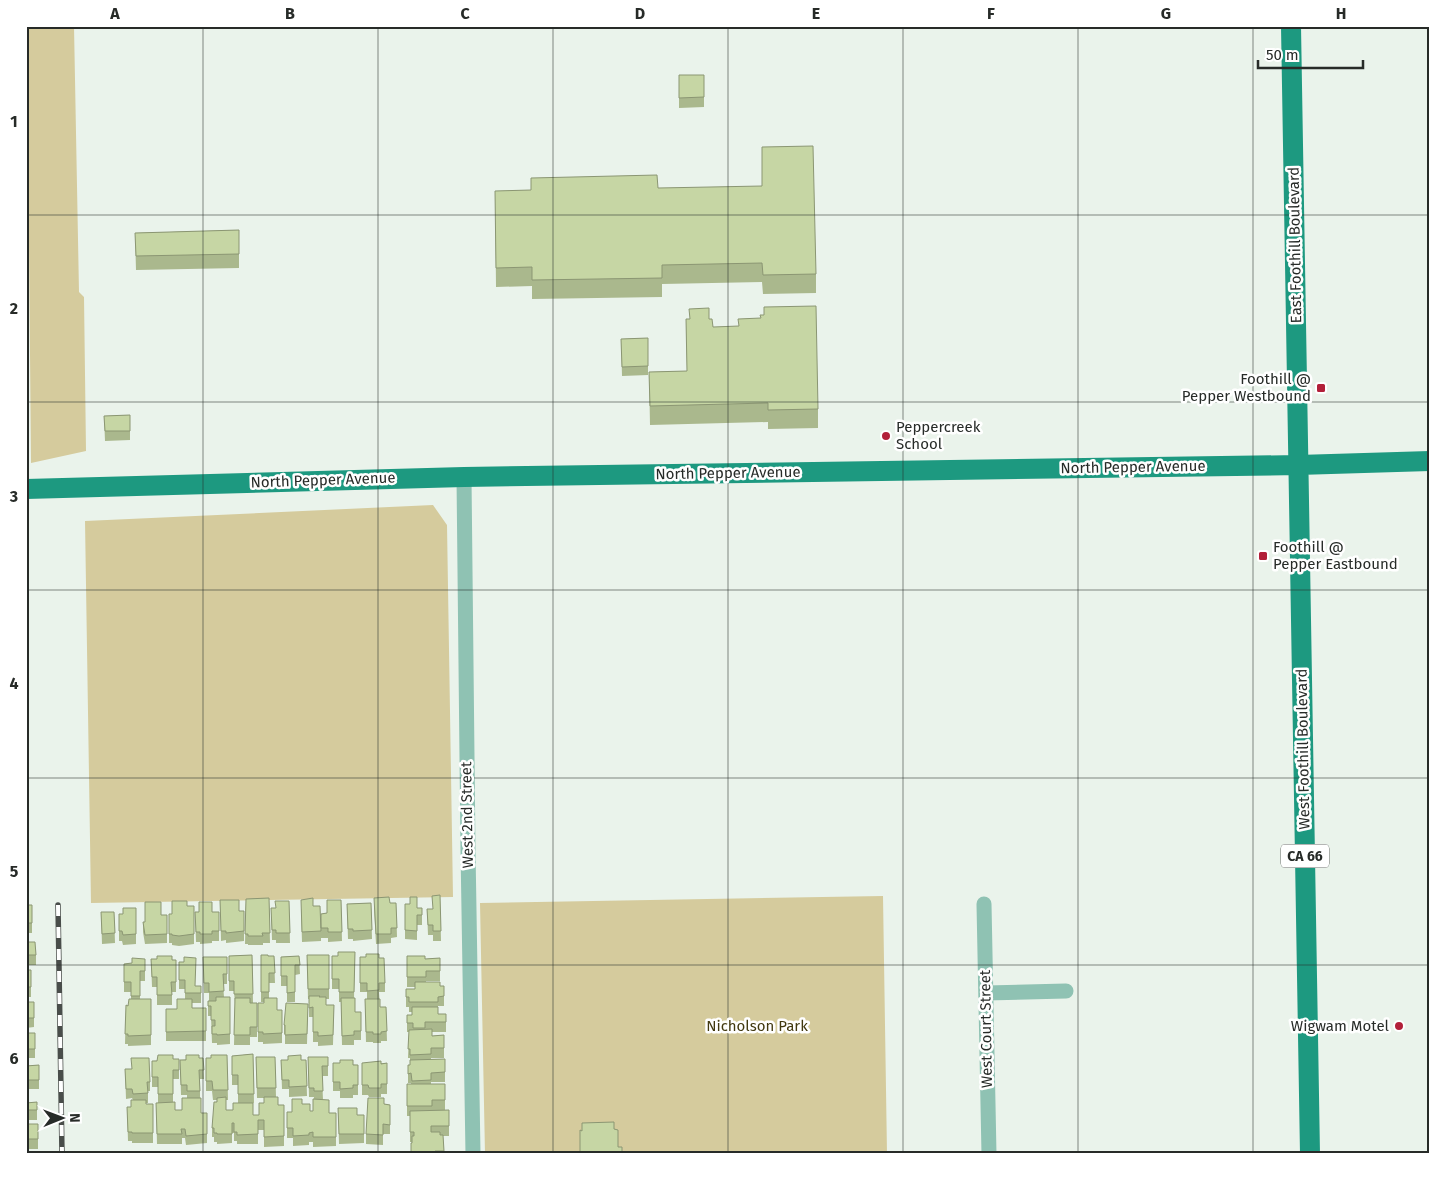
<svg xmlns="http://www.w3.org/2000/svg" width="1456" height="1180" viewBox="0 0 1456 1180" font-family="'Fira Sans',sans-serif">
<style>
.green{fill:#d5cb9d}
.lines{fill:none;stroke-linecap:round;stroke-linejoin:round}
.minor{stroke:#8fc2b3;stroke-width:15}
.major{stroke:#1d9980;stroke-width:20}
.rail-casing{stroke:#494d4a;stroke-width:5.5}
.rail{stroke:#fff;stroke-width:4;stroke-dasharray:11;stroke-linecap:butt}
.wall{fill:#aab88d}
.building{fill:#c6d6a4;stroke:#8b9673}
.grid{fill:none;stroke:#272b28;stroke-width:1;stroke-opacity:0.55}
.poi-dot{fill:#b21f39;stroke:#fff;stroke-width:2}
.labels{text-anchor:middle;stroke-width:5;stroke-linejoin:round;paint-order:stroke}
.shield{fill:#fff;stroke:#686b68;stroke-width:1}
.shield-label{font-size:14px;font-weight:bold;fill:#272b28}
.street-label{font-size:15px;fill:#272b28;stroke:#fff}
.poi-label{font-size:15px;fill:#272b28;stroke:#fff;text-anchor:end}
.park-label{font-size:15px;fill:#41380f;stroke:#fff}
.neatline{fill:none;stroke:#272b28;stroke-width:2}
.grid-label{font-size:16px;text-anchor:middle;font-weight:bold;fill:#272b28}
</style>
<rect width="100%" height="100%" fill="#eaf3eb"/>
<path class="green" d="M27,26H74L79,292L84,297L86,451L31,463Z
M433,505L447,525L453,897L91,903L85,521Z
M883,896L887,1154H485L480,903Z"/>
<g class="lines">
<path class="minor" d="M464,477L468,850L473,1154
M984,904L989,1154
M986,993L1066,991"/>
<path class="major" d="M1291,26L1310,1154
M26,489L464,477L1298,465L1430,461"/>
<g class="rail-casing">
<path id="rail" d="M58,905L62,1154"/>
</g>
<use href="#rail" class="rail"/>
</g>
<path class="wall" d="M679,75H704V107L679,108Z
M658,188L816,274V293L763,294L762,282L662,284V297L532,299V286L496,287L495,191Z
M239,230V268L136,270L135,233Z
M686,319H709L713,327L818,409V428L768,429V422L650,425L649,372L687,371Z
M648,338V375L622,376L621,339Z
M130,415V440L105,441L104,416Z
M440,895L441,941H433V935H428L427,909H433Z
M269,898L270,943H263V945H248V944H245L246,899Z
M220,900L239,911H244V941L226,943V940L221,941Z
M341,900L342,941L328,942V938H321V914L327,913Z
M289,901L290,943H276V940H272L271,908H276Z
M371,903L372,939L353,941V939H348L347,904Z
M390,903H396L397,937L391,938V943L376,944L374,908Z
M405,904L417,908H422V925H417V940L405,939Z
M26,905H32V933H26Z
M187,906H194V944L179,946L172,945V943H169V914H172Z
M136,908V944L123,945L122,941H119V914H123Z
M301,909L321,931V941L302,942Z
M101,912H114L115,943L102,944Z
M195,912H219V941H212V943L200,944V942H196Z
M161,915H167V943L145,944L143,932V922H145Z
M26,942L36,955V965H26Z
M355,952L354,998L355,1012H361V1040H354V1045H342L341,1002H339V989H332V956H338Z
M252,955L253,1003H257V1037H250V1045H234L235,1004L234,991H229V956Z
M261,955L268,956H274L275,983H269V998L277,1010H282V1043L263,1044V1042H258V1003H264V1002H261Z
M307,955H329V999H326V1005H334L333,1045L318,1046V1042H313V1017H309V999H308Z
M299,956L300,974L295,975V1002H287V986H281V957Z
M407,956L425,959L440,958V981H426V982L440,986H444V1006H438V1014H446V1032H432V1036L444,1035V1058H431V1059H445V1082H431V1084H445V1110H432H449V1136H443L444,1154H411L412,1142H410V1116H407V1084H411V1083H408V1065H410V1058H408L409,1032H407V1023L412,1015V1012H409V1007H406V989H415V987H407Z
M203,957H227V984H223L224,997H230V1044L217,1045V1043H212L211,1016H208V1001H209V993H204Z
M360,957L379,958L385,983V992H379L380,1007H386L387,1041H381V1043H373V1042H366L365,999H367V992H360Z
M145,959V981H140V999H151V1045L128,1046V1044H125L126,1005L128,1006L131,999V992H124V964L132,963Z
M151,959L176,960V992H172V1005H157V987H152Z
M179,962L195,986H201V1003H192V1008H206V1041H166V1009H177L185,999V989H179Z
M26,970H31V997H26Z
M26,1002H34V1027L26,1028Z
M308,1004L307,1044H285V1034H284V1025Z
M26,1033H35V1058H26Z
M253,1054L254,1103H253V1115H259L264,1103V1098H257L256,1057H275L276,1097L278,1105H284V1146L264,1147V1130H258V1144H237V1141H234V1133H232V1143L217,1144V1142H214V1137H212V1128L217,1100H213L212,1091H206V1058H211L227,1055L228,1100H226V1110H233L238,1103V1085H232V1056Z
M308,1057H328V1076H322L323,1100L329,1113H336V1146L313,1147V1142H309V1145L293,1146V1138H287V1112H292L302,1104L310,1111H313L314,1097H309Z
M203,1058L204,1079H200V1098L201,1113H207V1143L186,1145L185,1138H182V1144H157L156,1103H158V1087H152V1061L179,1059V1079H173V1102L175,1110H182L187,1098V1095H181L180,1060Z
M281,1060H306L307,1096L289,1097V1089H282Z
M333,1063L358,1065V1095H353V1098H340V1091H333Z
M362,1063H387V1094H381V1097H369L368,1095H362Z
M39,1065V1089H26V1066Z
M125,1069L150,1082V1091H148V1103H146V1104H153V1143H132V1141H128L127,1107H131L133,1100L132,1098L126,1099Z
M37,1102V1120H26V1103Z
M384,1104L390,1105V1134H383V1145L366,1144V1134Z
M338,1108L357,1115H364V1143L339,1144Z
M26,1124H38V1149H26Z"/>
<path class="building" d="M679,75H704V97L679,98Z
M813,146L816,274L763,275L762,263L662,265V278L532,280V267L496,268L495,191L531,190V178L657,175L658,188L762,186V147Z
M239,230V254L136,256L135,233Z
M816,306L818,409L768,410V403L650,406L649,372L687,371L686,319H690L689,309L709,308V319H712L713,327L739,326L738,319L761,318L760,315H764V307Z
M648,338V366L622,367L621,339Z
M130,415V431H105L104,416Z
M440,895L441,931H433V925H428L427,909H433L432,896Z
M389,897L390,903H396L397,928H391V934H376L374,898Z
M410,897H417V908H422V915H417V931L405,930V904H410Z
M269,898L270,933H262L263,936H248V934H245L246,899Z
M313,898V906H320L321,931L302,932L301,900Z
M220,900H239V911H244V931L226,933V931H221Z
M327,900H341L342,932H328V928H321V914L327,913Z
M172,901H187V906H194V934L179,936L172,935V934H169V914H172Z
M275,901H289L290,933H276V930H272L271,908H276Z
M145,902H161V915H167V934L145,935L143,922H145Z
M199,902H212V912H219V931H212V934H200V932H196L195,912H199Z
M371,903L372,930L353,931V929H348L347,904Z
M26,905H32V923H26Z
M123,908H136V934L123,935L122,931H119V914H123Z
M101,912H114L115,933L102,934Z
M26,942H35L36,955H26Z
M338,952H355L354,992H339V979H332V956H338Z
M366,954H379V958H384L385,983H379V990L367,991V983H360V957H366Z
M252,955L253,994H234V981H229V956Z
M261,955H268V956H274L275,973H269V992H261Z
M307,955H329V989H308Z
M157,956H172V960H176V982H171L172,995H157V977H152L151,959H157Z
M299,956L300,965H295V992L287,993V976H281V957Z
M407,956H425V959L440,958V971H426V977H407Z
M184,957L196,958L195,986H201V993H185V980H179V962H184Z
M203,957H227V974H223L224,991L209,992V983H204Z
M132,958L145,959V971H140V996H131V982H124V964L132,963Z
M26,970H31V987H26Z
M415,982H440V986H444V996L438,997V1002H409V997H406V989H415Z
M309,996H320L319,997H326V1005H334L333,1035L318,1036V1032H313V1007L309,1008Z
M216,997H230V1034L217,1035V1034H212V1026H215V1020H211V1006H208V1001H216Z
M235,998H250V1003H257V1027H250V1035H234Z
M264,998H277V1010H282V1033L263,1034V1032H258V1003H264Z
M341,998H355V1012H361V1031H354V1035L342,1036Z
M129,999H151V1035L128,1036V1034H125L126,1005L128,1006Z
M177,999H192V1008H206V1031L166,1032V1009H177Z
M365,999H380V1007H386L387,1031L381,1032V1034H373V1032H366Z
M26,1002H34V1018H26Z
M286,1003L308,1004L307,1034L285,1035V1025H284Z
M412,1007H438V1014H446V1022H425V1028H413V1023H407V1015H412Z
M432,1029V1036L444,1035V1048H431V1054L410,1055V1049H408L409,1030Z
M26,1033H35V1049H26Z
M253,1054L254,1094H238V1075H232V1056Z
M158,1055H173V1059H179V1070H173V1094H158V1077H152V1061H157Z
M186,1055H199V1058H203L204,1070H199L200,1091H187V1085H181L180,1060H186Z
M211,1055H227L228,1090H213L212,1081H206V1058H211Z
M301,1055V1060H306L307,1086L289,1087V1080H282L281,1060H288V1056Z
M256,1057H275L276,1088H257Z
M308,1057H328V1066H322L323,1091H314V1088H309Z
M131,1058H149L150,1082H147L148,1093L133,1094L132,1089H126L125,1069H132Z
M445,1059V1072L431,1073V1080L412,1081L411,1073L408,1074V1065H410V1060Z
M340,1060H353V1065H358V1085H353V1088L340,1089V1082H333V1063H340Z
M381,1061V1064L387,1063V1084H381V1088H369L368,1085H362V1063Z
M39,1065V1080H26V1066Z
M407,1084H445V1100H432V1106H407Z
M226,1097V1110H233V1103H253V1115H259V1103H264V1097H278V1105H284V1136L264,1137V1120H258V1134L237,1135V1132H234V1123H232V1134H217V1133H214V1128H212L214,1102H217V1098Z
M182,1098H201V1113H207V1134L186,1136L185,1129H181L182,1134H157L156,1103L175,1102V1110H182Z
M368,1098H384V1104L390,1105V1125L383,1124V1135L366,1134Z
M292,1099H302V1104H310V1111H313V1099L329,1100V1113H336V1137H313V1132L309,1133V1135L293,1136V1128H287V1112H292Z
M131,1100H146V1104H153V1133H132V1132H128L127,1107H131Z
M37,1102V1110H26V1103Z
M338,1108H357V1115H364V1134H339Z
M449,1110V1126H431V1132H440V1135H443L444,1151H435V1154H411V1143H412V1136H414V1132H410V1111Z
M614,1122V1129L618,1130V1147H622V1154H580V1130L582,1131V1123Z
M26,1124H38V1139H26Z
M37,1152V1154H26V1153Z"/>
<path class="grid" d="M203,26V1154M378,26V1154M553,26V1154M728,26V1154M903,26V1154M1078,26V1154M1253,26V1154M26,215H1430M26,402H1430M26,590H1430M26,778H1430M26,965H1430"/>
<g class="poi-dot">
<rect x="1316" y="383" width="10" height="10" rx="2.5"/>
<circle cx="886" cy="436" r="5"/>
<rect x="1258" y="551" width="10" height="10" rx="2.5"/>
<circle cx="1399" cy="1026" r="5"/>
</g>
<g class="labels">
<rect class="shield" x="1281" y="844.5" width="48" height="23" rx="4"/>
<g class="shield-label">
<text x="1305" y="861">CA 66</text>
</g>
<g class="street-label">
<text transform="translate(1295 245) rotate(-91)" y="5">East Foothill Boulevard</text>
<text transform="translate(1133 467) rotate(-1)" y="5">North Pepper Avenue</text>
<text transform="translate(728 473) rotate(-1)" y="5">North Pepper Avenue</text>
<text transform="translate(323 480) rotate(-2)" y="5">North Pepper Avenue</text>
<text transform="translate(1303 749) rotate(-91)" y="5">West Foothill Boulevard</text>
<text transform="translate(467 815) rotate(-91)" y="5">West 2nd Street</text>
<text transform="translate(986 1029) rotate(-91)" y="5">West Court Street</text>
</g>
<g class="poi-label">
<text x="1311" y="384">Foothill @<tspan x="1311" dy="17">Pepper Westbound</tspan></text>
<text x="896" y="432" text-anchor="start">Peppercreek<tspan x="896" dy="17">School</tspan></text>
<text x="1273" y="552" text-anchor="start">Foothill @<tspan x="1273" dy="17">Pepper Eastbound</tspan></text>
<text x="1389" y="1031">Wigwam Motel</text>
</g>
<g class="park-label">
<text x="757" y="1031">Nicholson Park</text>
</g>
</g>
<rect width="1456" height="1180" fill="none" stroke="#ffffff" stroke-width="55"/>
<g transform="translate(62 1118) rotate(89)" stroke="#ffffff" stroke-width="4" paint-order="stroke">
<path d="M0-4L9 19L0 12L-9 19Z" fill="#272b28"/>
<text y="-8" font-size="14" font-weight="bold" text-anchor="middle" fill="#272b28">N</text>
</g>
<path d="M1258 60v8h105v-8" fill="none" stroke="#272b28" stroke-width="2.5"/>
<text x="1266" y="60" font-size="15" fill="#272b28" stroke="#ffffff" stroke-width="4" paint-order="stroke">50 m</text>
<rect x="28" y="28" width="1400" height="1124" class="neatline"/>
<g class="grid-label">
<text x="115" y="19">A</text>
<text x="290" y="19">B</text>
<text x="465" y="19">C</text>
<text x="640" y="19">D</text>
<text x="816" y="19">E</text>
<text x="991" y="19">F</text>
<text x="1166" y="19">G</text>
<text x="1341" y="19">H</text>
<text x="14" y="127">1</text>
<text x="14" y="314">2</text>
<text x="14" y="502">3</text>
<text x="14" y="689">4</text>
<text x="14" y="877">5</text>
<text x="14" y="1064">6</text>
</g>
</svg>
